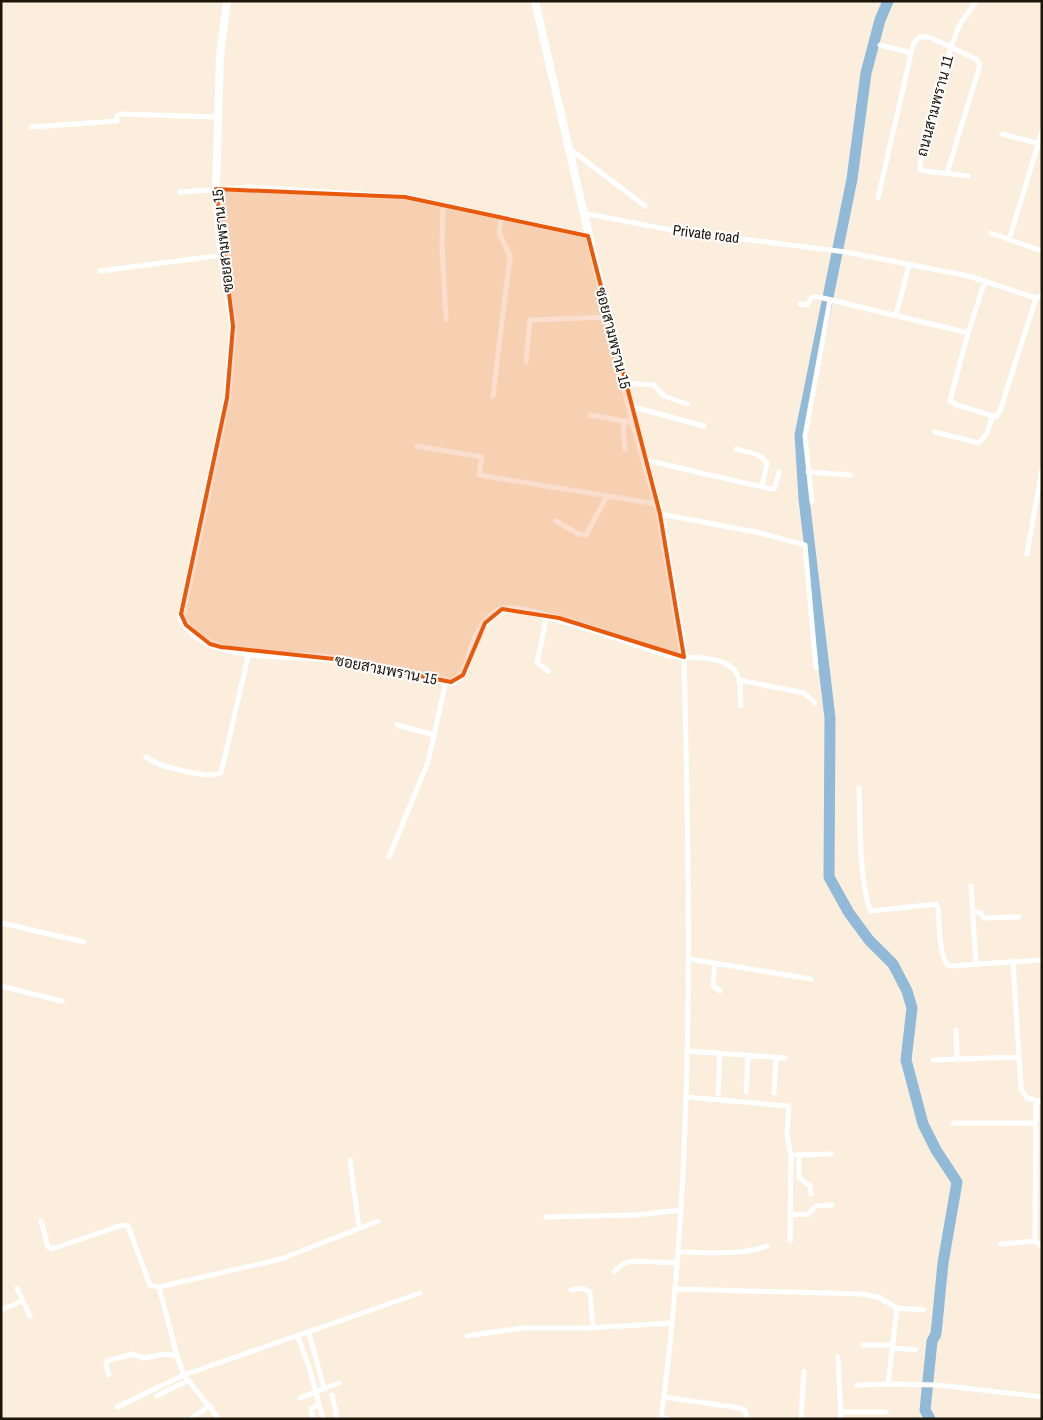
<svg xmlns="http://www.w3.org/2000/svg" width="1043" height="1420" viewBox="0 0 1043 1420" font-family="'Archivo Narrow',Sarabun,sans-serif">
<style>
.lines{fill:none;stroke-linecap:round;stroke-linejoin:round}
.river{stroke:#90bad7;stroke-width:11}
.street{stroke:#fff;stroke-width:5}
.secondary{stroke:#fff;stroke-width:8}
.marked{fill:#e8590c;fill-opacity:0.2;stroke:#e8590c;stroke-width:4;stroke-linejoin:round}
.labels{text-anchor:middle;stroke-width:4;stroke-linejoin:round;paint-order:stroke}
.street-label{font-size:15px;fill:#1c150a;stroke:#fff}
</style>
<rect width="100%" height="100%" fill="#fceedd"/>
<g class="lines">
<path class="river" d="M888,1L880,20L866,73L852,179L800,435L804,499L830,718L829,877L849,913L869,940L893,964L907,991L912,1008L906,1060L923,1124L936,1150L957,1182L943,1263L936,1334L932,1341L925,1410L930,1419"/>
<path class="street" d="M880,45L911,53
M31,127L117,121V116L121,114L218,117
M1002,134L1037,143
M570,149L645,206
M968,176L925,171L920,169V165L951,47L959,26L976,1
M180,192L251,187L405,197L588,236
M878,198L913,45L919,37H929L976,59L980,65L947,173
M443,205L442,247L446,319
M583,213L671,230L846,252L968,276L1036,298L1042,295
M991,233L1042,251
M1009,240L1042,131
M100,271L223,255
M800,304L807,305L812,297H819L968,333L985,281
M896,315L909,265
M968,333L950,401L957,405L996,417L1000,411L1036,298
M526,362L530,320L608,317
M624,383L654,385L664,396L687,404
M493,396L510,256L499,232L501,219
M630,406L704,426
M590,415L634,423
M625,420L623,430L625,449
M935,432L979,443L987,433L992,417
M417,446L482,457L479,475L657,504
M736,449C747,452 761,453 767,463L762,487
M645,460L771,489L775,488L779,472
M808,472L850,475
M812,502L805,436L830,300
M660,514L756,532L805,545L816,668
M556,521L579,534L586,535L607,496
M1027,554L1042,469
M547,616L537,663L548,671
M739,680L804,693L815,703
M397,725L435,735
M146,757C155,766 211,780 221,773L249,653
M859,788C860,819 859,884 871,911L936,904L938,908C939,921 939,959 949,966L1042,960
M389,857L428,762L446,681
M971,886L976,964
M972,911L981,913L984,918L1019,917
M1,923L84,942
M690,959L811,979
M1013,962L1021,1088L1027,1098L1042,1102
M715,963L713,985L720,991
M1,986L62,1001
M956,1030L957,1059
M688,1051L785,1058
M933,1060L1018,1057
M746,1092L748,1056
M774,1093L776,1058
M718,1094L720,1054
M686,1097L789,1106L787,1136L791,1155L790,1241
M1036,1102L1035,1241L1042,1247
M953,1123H1036
M796,1155L831,1154
M799,1155V1178L810,1186L811,1194
M350,1160L359,1228
M790,1215L808,1214L816,1206L832,1205
M546,1217L636,1215L681,1210
M41,1221L48,1247L52,1249L122,1225L128,1226L150,1285L159,1287L177,1356L184,1375L219,1419
M1001,1244L1035,1241
M678,1252C708,1252 739,1256 767,1246
M614,1272L624,1263L634,1261L677,1263
M159,1287L281,1259L378,1221
M17,1288L30,1316
M675,1289L862,1294L878,1297L897,1308L924,1310
M571,1290L582,1288L590,1292L593,1328
M897,1308L888,1384L938,1385L1042,1397
M1,1310L22,1301
M309,1333L324,1388
M467,1336L523,1328H588L672,1323
M298,1337L309,1367L323,1419
M863,1345H893
M893,1348L916,1350
M838,1357L841,1419
M109,1375L106,1365L107,1361L133,1354L144,1358L165,1354L177,1356
M857,1385L888,1384
M332,1395L337,1419
M157,1396L187,1381
M664,1397L740,1408L745,1411L747,1419
M300,1398L339,1383
M117,1407L184,1375L420,1293
M840,1412H886
M661,1418L669,1419
M190,1419L210,1406
M313,1419L311,1409L319,1404
M661,1419C695,1165 690,912 684,657C702,658 733,657 739,679C741,687 740,697 741,706
M801,1419L804,1371"/>
<path class="secondary" d="M227,1L220,56L216,189L220,241L233,326L227,398L181,618C187,628 198,639 209,643C242,659 298,654 334,659C374,664 412,675 451,682C469,677 469,649 478,634C483,625 491,614 502,610C522,602 640,646 668,654L684,657L660,514L634,423L605,305L535,1"/>
</g>
<path class="marked" d="M216,189L405,197L588,236L660,514L684,657L559,618L502,609L485,623L463,675L451,682L334,659L221,647L210,644L186,625L181,614L227,398L233,326Z"/>
<g class="labels">
<g class="street-label">
<text transform="translate(935 106) rotate(-75)" y="5">ถนนสามพราน 11</text>
<text transform="translate(706 234) rotate(7)" y="5">Private road</text>
<text transform="translate(223 241) rotate(-96)" y="5">ซอยสามพราน 15</text>
<text transform="translate(613 338) rotate(76)" y="5">ซอยสามพราน 15</text>
<text transform="translate(386 670) rotate(11)" y="5">ซอยสามพราน 15</text>
</g>
</g>
<rect width="1043" height="1420" fill="none" stroke="#1c150a" stroke-width="5"/>
</svg>
